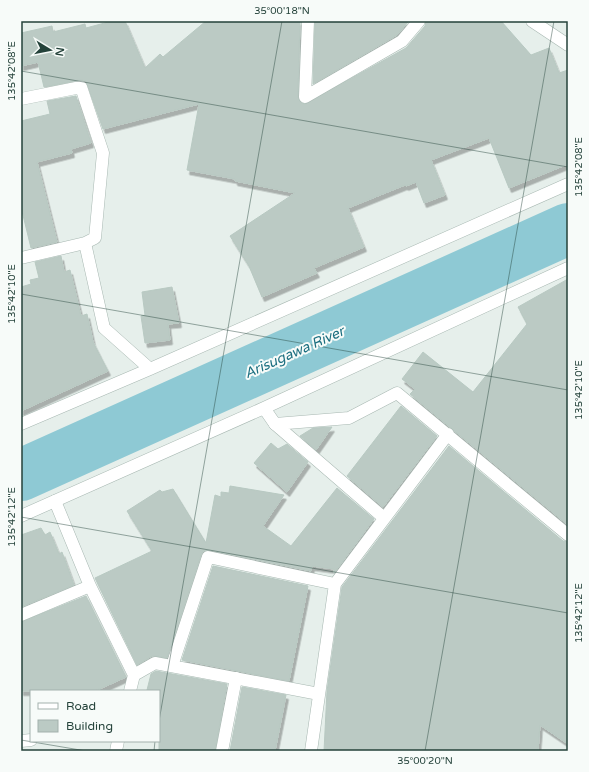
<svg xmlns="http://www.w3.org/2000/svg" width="589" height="772" viewBox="0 0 589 772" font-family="'Varela Round',sans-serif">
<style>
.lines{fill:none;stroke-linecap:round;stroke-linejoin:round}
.river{stroke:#8ec9d4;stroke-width:52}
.building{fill:#bbcac4;stroke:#b8c9c2;filter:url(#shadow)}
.lane-casing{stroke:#a8b8b2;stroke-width:13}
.street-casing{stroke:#a8b8b2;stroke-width:13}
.lane{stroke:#fff;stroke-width:12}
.street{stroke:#fff;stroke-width:12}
.ticks{fill:none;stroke:#24423a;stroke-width:1;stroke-opacity:0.45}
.labels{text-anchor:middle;stroke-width:4;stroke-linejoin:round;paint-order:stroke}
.water-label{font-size:14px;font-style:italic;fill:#1c6f80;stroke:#f7fbf9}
.neatline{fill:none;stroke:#24423a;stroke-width:1.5}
.ticks-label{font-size:10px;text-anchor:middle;fill:#24423a}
</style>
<defs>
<filter id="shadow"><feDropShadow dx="2.5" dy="4.5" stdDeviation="0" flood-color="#0004"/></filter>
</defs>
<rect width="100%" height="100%" fill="#e6efeb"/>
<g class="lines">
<path class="river" d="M21,475L568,229"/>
</g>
<path class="building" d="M112,21H125L145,68L160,54L163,57L206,21H300L298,97L301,103L305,104L406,48L425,26L426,21H501L531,55L549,48L559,73L568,70V164L509,188L489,138L431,160L445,195L424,203L416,182L406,186L405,185L348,208L364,247L314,268L317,273L262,297L249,266L230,236L295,193L235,181V179L187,170L199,104L103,129L86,81L80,80L44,87L38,62L21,66V33L52,26L53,32L85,24L86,28Z
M315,21H409L397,35L313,84Z
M76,96L91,143L71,149L72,153L37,162L57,242L31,248L21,207V121L50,114L47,101Z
M61,256L64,272L70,270L81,316L87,314L93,342L108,371L21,411V287L31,284L30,280L39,278L35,262Z
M568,279V525L410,394L415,389L402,379L423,352L473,392L527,324L518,307Z
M172,287L179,323L168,324L170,340L145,343L141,316L145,315L142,292Z
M401,406L437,436L383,507L347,476Z
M332,427L316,450L300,436L313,428Z
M271,443L278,449L287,444L308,462L287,492L254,463Z
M449,446L563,541L568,542V744L540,725L538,751H324L327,691L342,587Z
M230,486L284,495L263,526L291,546L337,488L374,519L334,573V569L312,566L311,571L210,550L203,551L201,555L167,658L156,656H152L137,665L95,578L152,551L127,511L160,490L162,492L173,489L206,543L215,495L221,497V492L229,493Z
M41,528L45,535L50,532L59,554L62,552L74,585L21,607V535Z
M213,566L308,586L289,681L182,660Z
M86,596L126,677L95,691H21V622Z
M156,671L227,684L215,751H159V691L147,690L151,674Z
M242,687L286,695L275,751H230Z"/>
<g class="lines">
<g class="lane-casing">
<path id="lane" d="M308,21L305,97L402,41L419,21
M275,424L349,418L397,393L568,535
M275,424L384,518
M55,501L90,586L134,675
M21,615L90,586
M172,666L208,557L335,584
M130,691L134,675L155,663L319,694
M21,741L31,740
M116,751L118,741
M222,751L236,678
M311,751L335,584L448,434"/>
</g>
<g class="street-casing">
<path id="street" d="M532,21L568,45
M21,99L81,87L103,153L95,238L85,243L21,258
M85,243L104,328L150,369
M264,408L275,424
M21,424L150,369L568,184
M21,516L264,408L568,268"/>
</g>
<use href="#lane" class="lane"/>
<use href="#street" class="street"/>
</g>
<path class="ticks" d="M21,71L568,167M21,294L568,390M21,517L568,613M159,721L282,21M21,740L86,751M154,751L155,741M425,751L554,21"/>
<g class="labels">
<g class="water-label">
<text transform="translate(294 352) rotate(-24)" y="5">Arisugawa River</text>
</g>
</g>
<rect width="589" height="772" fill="none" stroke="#f7fbf9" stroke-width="44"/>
<rect x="30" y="690" width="130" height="52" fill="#f7fbf9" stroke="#a3b1ad"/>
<rect x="38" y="703" width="20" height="6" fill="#ffffff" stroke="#a3b1ad"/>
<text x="66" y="710" font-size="12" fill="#24423a">Road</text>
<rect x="38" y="720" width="20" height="12" fill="#bbcac4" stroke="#a3b1ad"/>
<text x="66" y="730" font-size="12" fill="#24423a">Building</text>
<g transform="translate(50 50) rotate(100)" stroke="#f7fbf9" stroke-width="3" paint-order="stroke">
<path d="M0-3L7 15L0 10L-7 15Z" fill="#24423a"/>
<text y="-6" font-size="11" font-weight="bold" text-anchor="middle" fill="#24423a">N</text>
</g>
<rect x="22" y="22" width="545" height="728" class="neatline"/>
<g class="ticks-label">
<text x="282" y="14">35°00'18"N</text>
<text transform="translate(11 71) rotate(-90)" y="4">135°42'08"E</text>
<text transform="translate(578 167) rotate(-90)" y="4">135°42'08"E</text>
<text transform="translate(11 294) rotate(-90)" y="4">135°42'10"E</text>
<text transform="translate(578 390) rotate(-90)" y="4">135°42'10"E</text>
<text transform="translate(11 517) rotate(-90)" y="4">135°42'12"E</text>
<text transform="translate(578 613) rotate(-90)" y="4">135°42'12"E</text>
<text x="425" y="764">35°00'20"N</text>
</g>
</svg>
